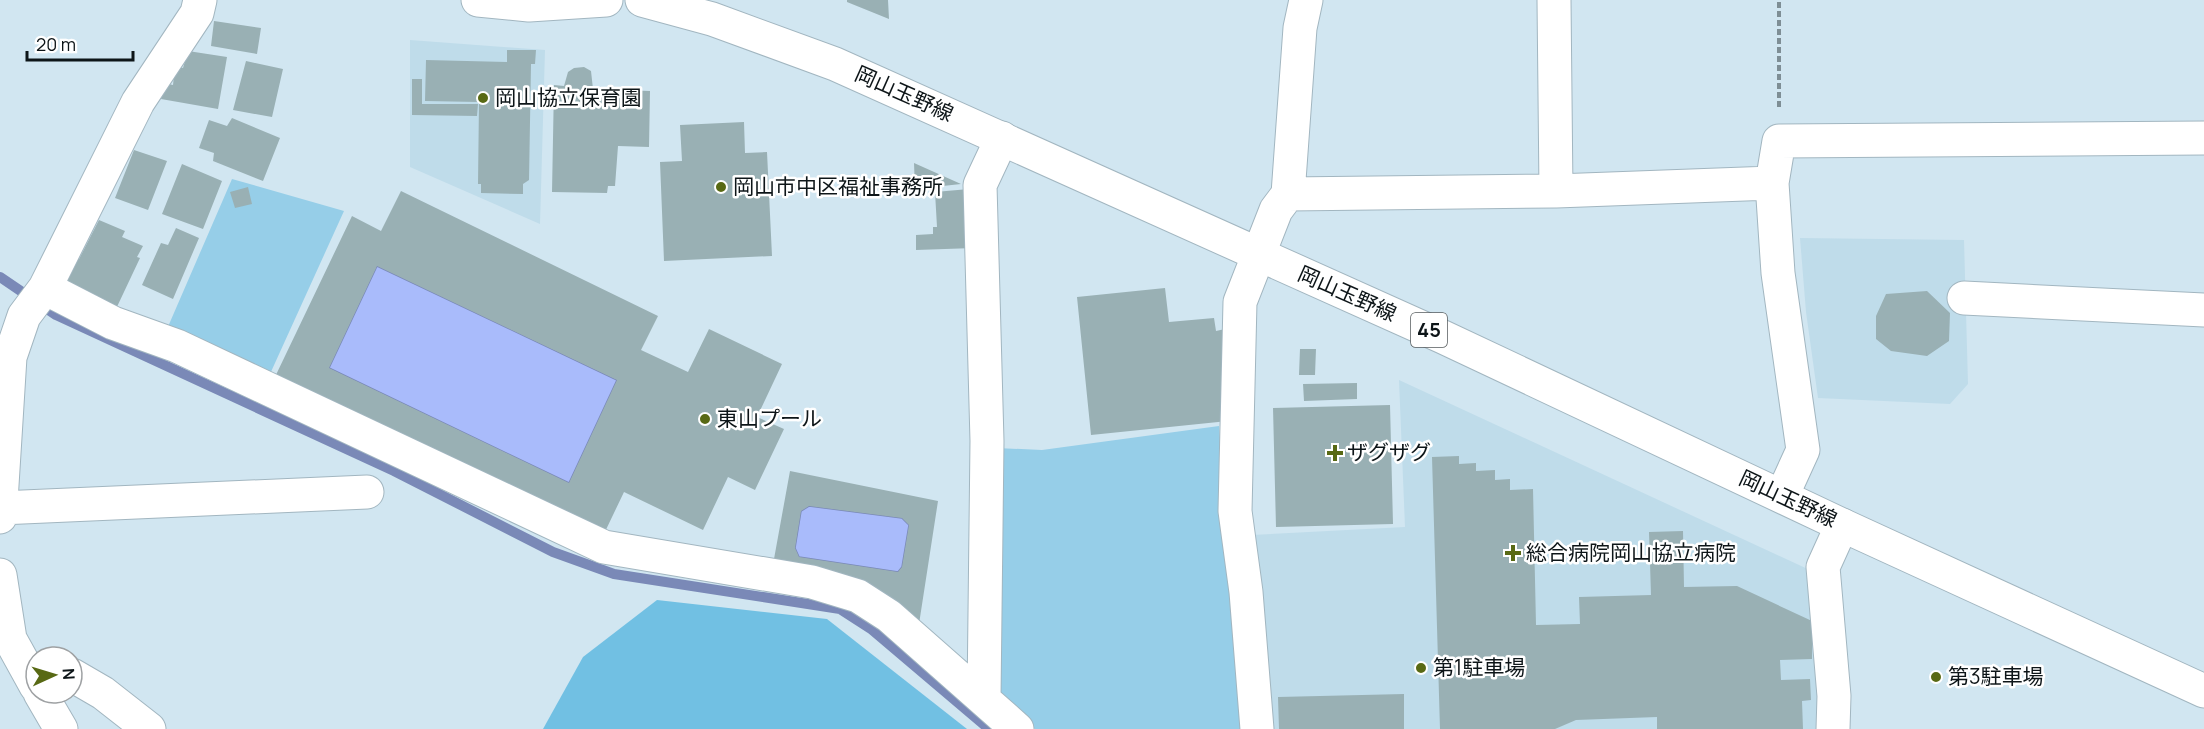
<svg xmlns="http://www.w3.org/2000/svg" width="2204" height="729" viewBox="0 0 2204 729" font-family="Manrope,'Noto Sans JP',sans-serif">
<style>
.built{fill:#bfdcea}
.green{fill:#96cee8}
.forest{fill:#71c0e3}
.water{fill:#a9bbfb;stroke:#7a89b7;stroke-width:1.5}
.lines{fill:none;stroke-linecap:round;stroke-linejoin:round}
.stream{stroke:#7a89b7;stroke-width:10}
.building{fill:#99b0b4;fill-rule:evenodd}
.minor-casing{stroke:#a2b6c0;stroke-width:35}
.major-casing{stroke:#a2b6c0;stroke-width:35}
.path{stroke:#7e8e95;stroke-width:4;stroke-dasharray:6 3;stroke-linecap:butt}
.minor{stroke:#fff;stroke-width:33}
.major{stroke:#fff;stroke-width:33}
.poi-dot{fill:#586914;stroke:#fff;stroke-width:2}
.labels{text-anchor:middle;stroke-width:5;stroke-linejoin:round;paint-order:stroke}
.shield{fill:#fff;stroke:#565b5d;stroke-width:1.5}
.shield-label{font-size:20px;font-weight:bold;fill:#0d1518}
.street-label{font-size:21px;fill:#0d1518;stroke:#fff}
.poi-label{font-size:21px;fill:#0d1518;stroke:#fff;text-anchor:start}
</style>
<rect width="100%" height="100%" fill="#d1e6f1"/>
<path class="built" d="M410,40L545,50L540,224L410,167Z
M1800,238L1964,240L1968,384L1950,404L1818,398L1806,312Z
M1399,380L1812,571L1824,729H1268L1251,535L1405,527Z"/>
<path class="green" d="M232,179L344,211L270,374L167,329Z
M1219,426L1227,547L1246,729H1035L997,696L996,448L1042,450Z"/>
<path class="forest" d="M657,600L827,619L967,729H543L583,657Z"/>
<path class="water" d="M377,266L617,380L569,483L329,368Z
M809,506L902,518L909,525L902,567L898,572L799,557L795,548L801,511Z"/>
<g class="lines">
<path class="stream" d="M0,277L56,315L394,471L553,552L614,574L840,609L871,629L989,729"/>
</g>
<path class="building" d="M847,0H888L889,19L847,2Z
M214,21L261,28L257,54L211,46Z
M507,50H536L535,64H531L529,180L523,184V194L481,193V184H478L479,102L425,101L426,60L507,62Z
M188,51L227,57L218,109L161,99L164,83L173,85L175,66L183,68Z
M246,61L283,69L272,117L233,110Z
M584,67L591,71L593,89L650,91L649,147L618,146L615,186H608L607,193L552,192L554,85L564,86L568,72L574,68Z
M412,79H422V104H478L477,116L412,115Z
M232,118L280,138L263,181L213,161L214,153L199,148L209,120L227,126Z
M744,122L745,153L767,152L772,256L664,261L660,162L682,161L680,125Z
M134,150L167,161L148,210L115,198Z
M914,163L961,184L915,189Z
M182,164L222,181L203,229L162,214Z
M248,187L252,204L235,208L230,192Z
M969,189L974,248L916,250V235L933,234V227H937L935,192Z
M401,191L658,316L641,350L688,372L709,329L782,364L757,417L784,429L755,490L728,477L703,530L624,492L602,538L274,379L352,216L381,231ZM377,266L617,380L569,483L329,368Z
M99,220L125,231L122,237L143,246L137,257L140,258L115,311L61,285L74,257L79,259Z
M176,228L199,238L173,299L142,285L161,243L168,245Z
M1165,288L1169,322L1214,318L1216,331L1225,329L1228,421L1091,435L1077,297Z
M1927,291L1950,313L1949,341L1927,356L1891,351L1876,339V316L1886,294Z
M1300,349H1316L1315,375H1299Z
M1357,383V399L1304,401L1303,384Z
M1390,405L1393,524L1276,527L1273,408Z
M1459,456V464L1476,463V471L1495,470V480L1510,479V490L1533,489L1536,625L1580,624L1579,597L1651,595L1649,532L1683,531L1684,587L1737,586L1812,621V659L1780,660L1781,680L1810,679L1811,700L1802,701L1803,729H1657V717L1576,720L1555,729H1440L1432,457Z
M790,471L938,501L919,624L772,570ZM809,506L902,518L909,525L902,567L898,572L799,557L795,548L801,511Z
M1404,694V729H1279L1278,697Z"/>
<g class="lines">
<g class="minor-casing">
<path id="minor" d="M1554,0L1556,191
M1288,194L1300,28L1306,0
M45,288L113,323L177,346L604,547L812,582L858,596L889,616L1017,729
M1964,298L2204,310
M1782,496L1803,450L1778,273L1772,183L1779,141L2204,138
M0,508L367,492
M0,517L10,357L24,316L45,288L138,102L197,13L200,0
M0,575L10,639L36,686
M72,675L103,693L149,729
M40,693L61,729
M984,698L987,441L980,185L1002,138
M1257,729L1246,592L1235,511L1240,302L1276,210L1288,194L1556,191L1772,183
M1833,729L1834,696L1823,567L1842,525"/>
</g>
<g class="major-casing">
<path id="major" d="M478,0L529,5L606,0
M642,0L712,19L835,64L1443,337L1842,525L2204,691"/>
</g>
<path class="path" d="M1779,107V0"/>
<use href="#minor" class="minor"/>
<use href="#major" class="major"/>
</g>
<g class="poi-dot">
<circle cx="483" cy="98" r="6"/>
<circle cx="721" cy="187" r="6"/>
<circle cx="705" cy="419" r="6"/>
<path d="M1332 444h6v6h6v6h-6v6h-6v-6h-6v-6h6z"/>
<path d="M1510 544h6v6h6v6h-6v6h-6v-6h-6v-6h6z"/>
<circle cx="1421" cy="668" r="6"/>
<circle cx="1936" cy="677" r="6"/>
</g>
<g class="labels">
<rect class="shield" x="1411" y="313" width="36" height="34" rx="4.5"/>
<g class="shield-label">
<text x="1429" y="337">45</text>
</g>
<g class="street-label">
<text transform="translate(904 94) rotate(24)" y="7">岡山玉野線</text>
<text transform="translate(1347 294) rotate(24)" y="7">岡山玉野線</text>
<text transform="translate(1788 499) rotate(25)" y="7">岡山玉野線</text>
</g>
<g class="poi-label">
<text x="495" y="105">岡山協立保育園</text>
<text x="733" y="194">岡山市中区福祉事務所</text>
<text x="717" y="426">東山プール</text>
<text x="1347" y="460">ザグザグ</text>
<text x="1526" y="560">総合病院岡山協立病院</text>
<text x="1433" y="675">第1駐車場</text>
<text x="1948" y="684">第3駐車場</text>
</g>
</g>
<g transform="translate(54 675) rotate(86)"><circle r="28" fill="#ffffff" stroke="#9ea1a3" stroke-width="1.5"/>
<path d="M0-4.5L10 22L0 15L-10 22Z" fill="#586914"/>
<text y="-9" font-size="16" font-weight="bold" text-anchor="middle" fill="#0d1518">N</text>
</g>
<path d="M27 51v9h106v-9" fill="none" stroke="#0d1518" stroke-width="3"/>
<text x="36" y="51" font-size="18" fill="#0d1518" stroke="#ffffff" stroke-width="4.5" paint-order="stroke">20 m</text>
</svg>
